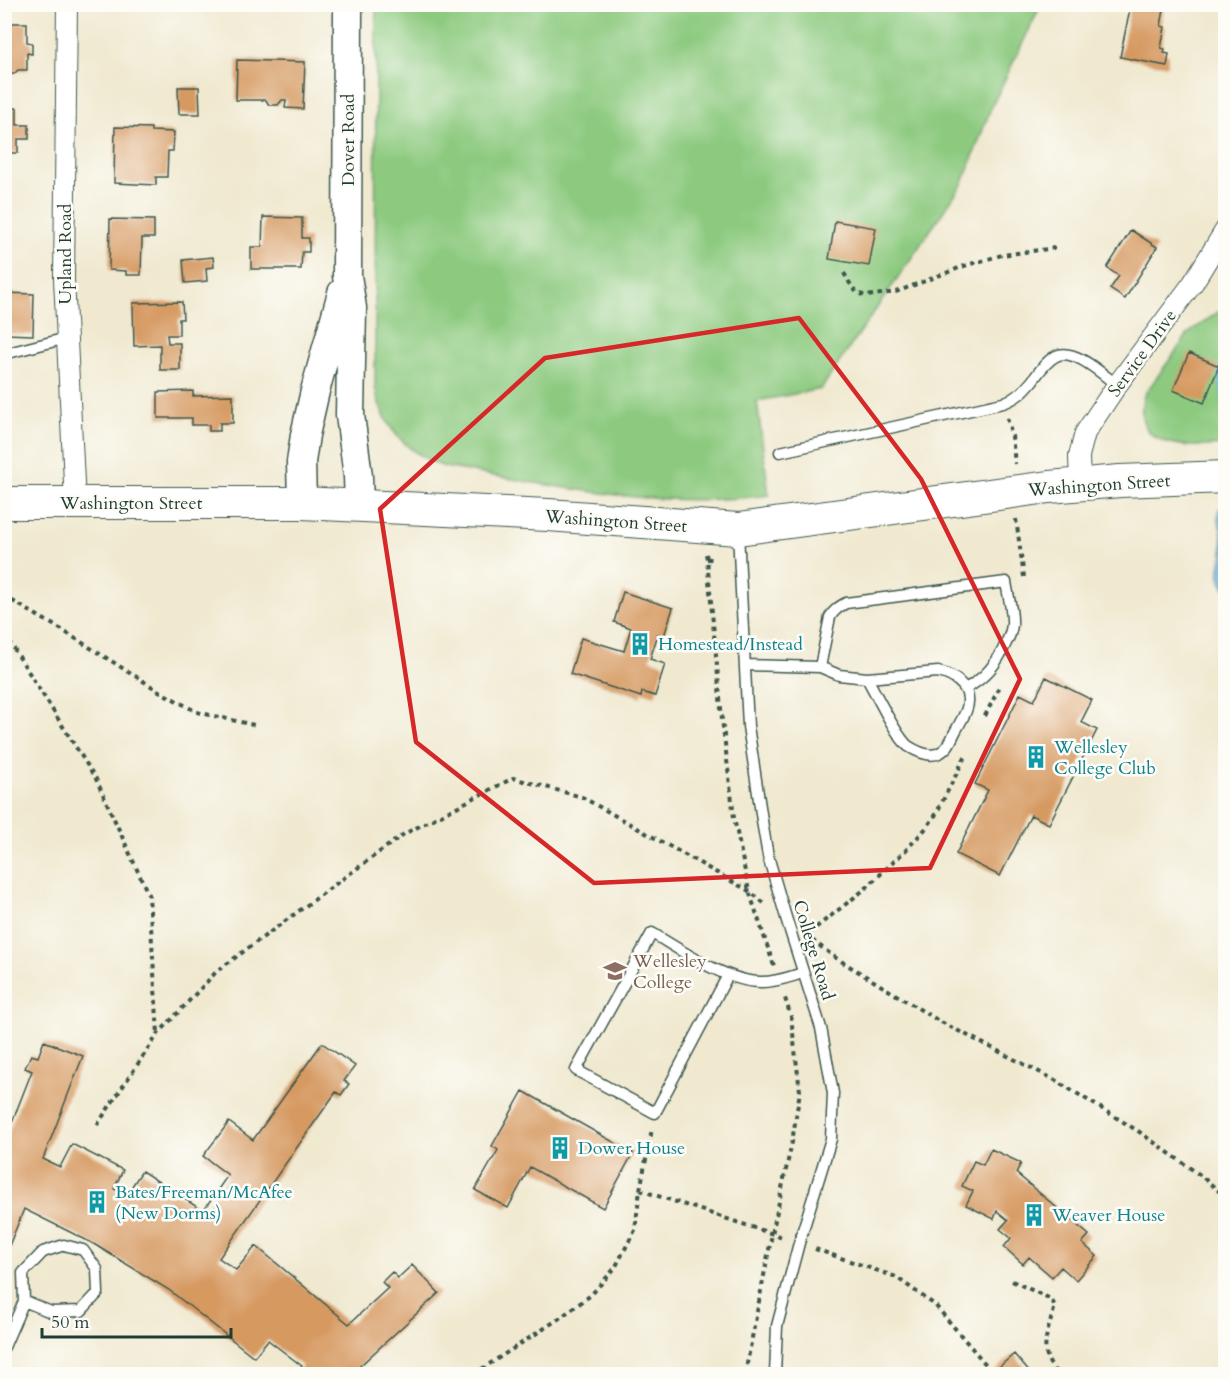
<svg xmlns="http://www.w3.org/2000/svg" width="1230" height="1379" viewBox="0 0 1230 1379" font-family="Cardo,serif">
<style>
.green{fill:#8dca80;stroke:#56845a;stroke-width:1.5}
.water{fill:#70b8e8;stroke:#487a8e;stroke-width:1.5}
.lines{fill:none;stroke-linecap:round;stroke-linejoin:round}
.stream{stroke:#70b8e8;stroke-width:8}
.building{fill:#d69960}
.lane-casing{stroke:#3e574b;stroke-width:13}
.street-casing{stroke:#3e574b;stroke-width:22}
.secondary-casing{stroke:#3e574b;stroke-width:31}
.primary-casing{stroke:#3e574b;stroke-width:34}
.path{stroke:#3e574b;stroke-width:4;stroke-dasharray:4.5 4.5;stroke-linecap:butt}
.lane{stroke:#fff;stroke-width:10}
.street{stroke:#fff;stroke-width:20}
.secondary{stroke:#fff;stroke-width:28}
.primary{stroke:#fff;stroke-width:32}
.marked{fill:none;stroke:#d62828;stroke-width:4.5;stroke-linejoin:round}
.labels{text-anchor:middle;stroke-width:5;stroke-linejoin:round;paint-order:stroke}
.street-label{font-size:18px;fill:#1f3d34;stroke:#fdfcf7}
.culture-label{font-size:18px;fill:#0d838f;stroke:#fdfcf7;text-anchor:start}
.education-label{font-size:18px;fill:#785e54;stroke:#fdfcf7;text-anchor:start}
</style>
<rect width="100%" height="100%" fill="#fdfcf7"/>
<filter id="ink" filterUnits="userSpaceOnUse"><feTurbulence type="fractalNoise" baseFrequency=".0167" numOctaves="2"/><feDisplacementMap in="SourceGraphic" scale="12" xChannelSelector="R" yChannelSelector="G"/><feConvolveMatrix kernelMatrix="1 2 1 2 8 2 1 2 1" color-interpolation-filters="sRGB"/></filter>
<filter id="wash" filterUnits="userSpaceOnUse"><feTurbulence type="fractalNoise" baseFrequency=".008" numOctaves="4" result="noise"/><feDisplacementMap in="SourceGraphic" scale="24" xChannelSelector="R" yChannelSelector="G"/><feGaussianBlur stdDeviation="1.35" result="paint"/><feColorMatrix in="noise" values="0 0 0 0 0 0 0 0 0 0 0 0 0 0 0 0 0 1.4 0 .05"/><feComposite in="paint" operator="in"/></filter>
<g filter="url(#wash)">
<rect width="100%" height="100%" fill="#f0e9d0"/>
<path class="green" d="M376,5H1041L991,108L963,183L821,389L757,401L769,495C659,510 553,486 445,467C406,453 382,427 375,386Z
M1225,307V445C1189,447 1129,451 1144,395L1189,333Z"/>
<path class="water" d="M1225,506H1226L1225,588C1216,577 1221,565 1223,552C1223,547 1223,542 1222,537C1222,527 1216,519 1219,509Z"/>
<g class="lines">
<path class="stream" d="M1226,360L1222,374L1226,398"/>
</g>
<g id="blocks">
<path class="building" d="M1131,4H1165L1161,26L1165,27L1161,48L1165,49L1164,53L1169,54L1167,66L1120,57Z
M4,23H27V42L32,43V54L27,53V70H18L14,74H4Z
M237,60L305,62L303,109L285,108L286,100H282L278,105H269L266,100H236Z
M178,87H199L200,114H179Z
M4,108H17V125H29V139H18V153H4Z
M115,127L151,128V131L174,132L173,151H168L167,177H156V185L114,183Z
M263,217L302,218V238H309V252H302L301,269H251V247H262Z
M110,219L154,220V238H142L141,275H126V271L109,270Z
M835,221L876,228L869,266L829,259Z
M1131,230L1157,247L1125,299L1110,289L1119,276L1107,268Z
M213,257L214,267L206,268L207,281L185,283L183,260Z
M4,293L34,294L33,335L4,334Z
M182,302L183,319H179V335H167L168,343H180V370H160V345L134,346L133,303Z
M1189,353L1219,366L1204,403L1173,390Z
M193,391V396L233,395V423H220V431H209V425H192V418H158V392Z
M623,592L673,608L664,636L658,634L650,659L665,664L655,696L642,692L641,697L570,674L581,638L624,651L631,628L614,622Z
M1046,677L1092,700L1081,722L1097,730L1049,824L1031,815L1000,876L956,854L988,790L975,784L1020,694L1034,701Z
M44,1041L83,1056L43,1159L60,1167L72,1144L123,1170L114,1189L126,1195L142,1171L203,1211L228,1175L203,1156L229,1122L253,1140L322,1043L355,1066L344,1081L349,1084L341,1095L336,1092L219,1258L236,1270L256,1246L349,1324L388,1288L382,1282L392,1272L398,1278L412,1265L439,1293L351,1374H294L302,1366L268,1340L254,1357L169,1290L92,1243L24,1209L4,1258V1143L32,1071L25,1068L31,1055L38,1057Z
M523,1091L633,1153L603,1208L530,1167L508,1208L475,1190L498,1150L492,1146Z
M991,1149L1021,1163L1016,1173L1089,1235L1082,1243L1097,1256L1076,1280L1061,1267L1052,1277L1029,1257L1023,1264L1004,1247L1011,1238L1000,1229L1008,1220L997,1211L994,1219L966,1205L973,1191L962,1186L974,1161L983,1165Z
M1014,1354L1031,1374H991Z"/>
</g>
</g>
<g filter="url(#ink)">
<use href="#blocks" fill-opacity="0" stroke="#3e574b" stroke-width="1.5"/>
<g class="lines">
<g class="lane-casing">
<path id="lane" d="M4,354L67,338
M780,452L1003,403C1017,398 1024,391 1033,380C1039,372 1046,361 1056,356C1074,347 1103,375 1117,385
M738,533L748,726L763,827L768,856L787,921L821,1028L833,1093L831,1139L799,1243L777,1326L775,1374
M745,665L820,667L839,675L867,678L938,672C957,676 974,690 966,711C963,718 959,725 955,732C951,740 948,749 939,753C929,758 916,751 908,746C896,736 876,694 867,678
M820,667L830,617C834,610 839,607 846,603L1006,582C1008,596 1013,611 1012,625C1011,632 1009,638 1006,643C997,664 985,678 965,689
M728,975L655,1113L576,1070L652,933C681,950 728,983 762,982C777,982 789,977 803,973
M4,1347L24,1301L23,1273L43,1252L64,1245L83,1250L97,1269L98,1293L81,1311L51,1312L24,1301"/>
</g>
<g class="street-casing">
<path id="street" d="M67,4L64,279L75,503
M1080,484L1079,456L1085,433L1117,385L1193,283L1226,229"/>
</g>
<g class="secondary-casing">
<path id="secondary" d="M348,4L347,276L352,308L350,415L358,476L359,505
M302,503L301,462L305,435L315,391L342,293"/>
</g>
<g class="primary-casing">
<path id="primary" d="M4,503H302L548,515L738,529L1049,487L1120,481L1226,477"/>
</g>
<path class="path" d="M844,273L849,282L857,293L866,296L896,292L967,265L1002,255L1055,248
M1007,418L1012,436L1015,464
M1016,519L1024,577
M706,554L707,559L722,719L734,818L749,891L774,966
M707,559H715
M4,596L62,630L159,691L197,712L258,726
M4,633L96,779L149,896L158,1034
M985,716L999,688
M809,933L865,889L906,850L927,827L935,816L966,755
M812,940L836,958L939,1021L1055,1080L1138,1131L1200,1175L1226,1197
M97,1125L158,1034L217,971L404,834L513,778L582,797L749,891L764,903
M640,1190L782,1237
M815,1249L896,1277L935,1305L988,1367
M1012,1281L1051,1299L1055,1306C1048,1332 1036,1352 1058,1374
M474,1374L557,1320L591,1295L615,1268L635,1230L640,1190L652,1129
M745,1374L772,1234L792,1142L800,1091L791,1017L784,995"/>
<use href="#lane" class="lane"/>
<use href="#street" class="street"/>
<use href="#secondary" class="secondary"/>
<use href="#primary" class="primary"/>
</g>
</g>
<path class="marked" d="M799,318L921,479L1020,679L930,868L594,883L416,742L380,509L545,358Z"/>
<defs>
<g id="building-bare" transform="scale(1.8)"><path d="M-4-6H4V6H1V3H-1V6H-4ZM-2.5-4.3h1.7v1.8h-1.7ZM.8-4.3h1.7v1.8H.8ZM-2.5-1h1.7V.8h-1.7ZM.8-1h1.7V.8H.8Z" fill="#0f9aa8" stroke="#fdfcf7" stroke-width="2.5" paint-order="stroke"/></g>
<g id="university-bare" transform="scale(1.8)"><path d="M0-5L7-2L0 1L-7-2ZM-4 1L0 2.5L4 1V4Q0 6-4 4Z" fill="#8d6e63" stroke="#fdfcf7" stroke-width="2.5" paint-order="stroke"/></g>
</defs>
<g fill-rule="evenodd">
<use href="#building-bare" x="640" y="644"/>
<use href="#building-bare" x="1036" y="757"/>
<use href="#university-bare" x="615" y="971"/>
<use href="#building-bare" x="560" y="1148"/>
<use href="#building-bare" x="97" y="1202"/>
<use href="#building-bare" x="1034" y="1215"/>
</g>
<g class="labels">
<g class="street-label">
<text transform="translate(348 140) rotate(-90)" y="6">Dover Road</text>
<text transform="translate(65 254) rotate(-90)" y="6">Upland Road</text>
<text transform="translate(1142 353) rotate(-54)" y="6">Service Drive</text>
<text transform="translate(1099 485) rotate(-4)" y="6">Washington Street</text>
<text x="131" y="509">Washington Street</text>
<text transform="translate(616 521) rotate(4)" y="6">Washington Street</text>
<text transform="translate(814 950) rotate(73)" y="6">College Road</text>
</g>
<g class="culture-label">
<text x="658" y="650">Homestead/Instead</text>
<text x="1054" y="753">Wellesley<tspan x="1054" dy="21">College Club</tspan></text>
<text x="578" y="1154">Dower House</text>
<text x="115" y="1198">Bates/Freeman/McAfee<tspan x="115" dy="21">(New Dorms)</tspan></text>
<text x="1052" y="1221">Weaver House</text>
</g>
<g class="education-label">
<text x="633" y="967">Wellesley<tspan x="633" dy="21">College</tspan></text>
</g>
</g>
<rect width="1230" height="1379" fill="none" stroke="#fdfcf7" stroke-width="24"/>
<path d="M42 1328v9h189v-9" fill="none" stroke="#1f3d34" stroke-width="3"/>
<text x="51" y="1328" font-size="18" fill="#1f3d34" stroke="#fdfcf7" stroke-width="4.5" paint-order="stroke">50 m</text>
</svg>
